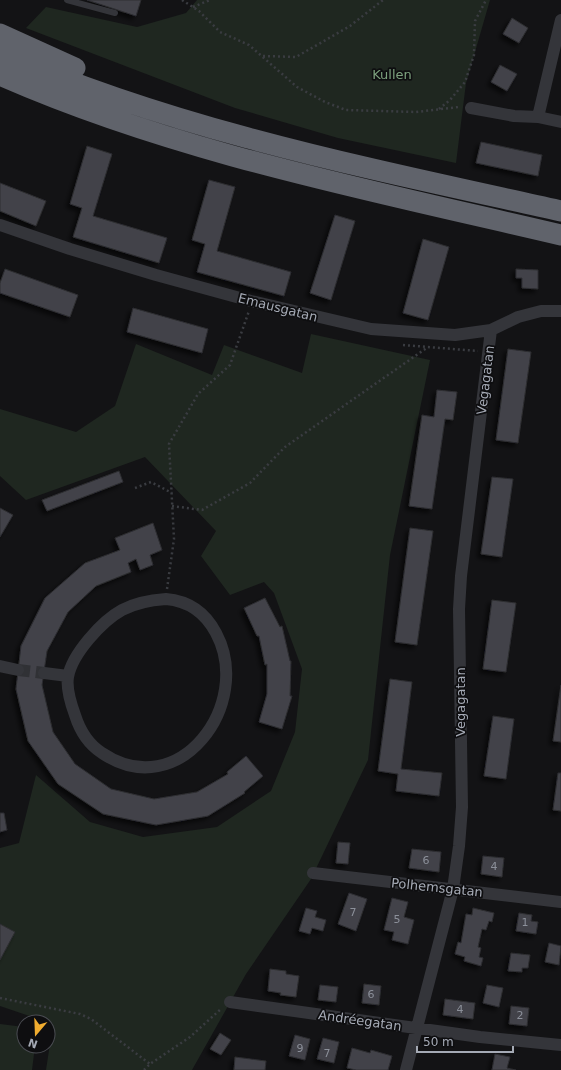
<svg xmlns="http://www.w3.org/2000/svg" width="561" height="1070" viewBox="0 0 561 1070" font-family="'DejaVu Sans',sans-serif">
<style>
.green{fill:#1f2720}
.building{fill:#424348;stroke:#2d2d31;filter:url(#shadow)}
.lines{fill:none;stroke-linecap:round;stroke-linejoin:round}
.minor-tunnel{stroke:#303135;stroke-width:12;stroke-dasharray:12 6;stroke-linecap:butt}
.path{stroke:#3a3c41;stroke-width:2.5;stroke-dasharray:2 3;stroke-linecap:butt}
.service{stroke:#34353a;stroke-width:6}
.minor{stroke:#34353a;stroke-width:12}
.motorway{stroke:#60636b;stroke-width:21}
.labels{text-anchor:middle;stroke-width:3.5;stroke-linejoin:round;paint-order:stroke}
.number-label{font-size:11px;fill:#8c909a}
.park-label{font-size:13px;fill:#7ca07d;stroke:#0e0e10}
.street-label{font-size:13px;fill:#a5aab5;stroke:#0e0e10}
</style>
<defs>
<filter id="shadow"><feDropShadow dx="-3.5" dy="3.5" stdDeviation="2" flood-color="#0009"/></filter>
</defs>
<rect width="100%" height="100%" fill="#131315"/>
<path class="green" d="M197,0H490L466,83L456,163L338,138L235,108L26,28L46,7L137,27L186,13Z
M311,334L430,360L390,555L368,760L311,879L246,974L192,1070H46L53,1024L0,1006V848L19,843L36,775L90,822L143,837L217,827L271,791L295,732L302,669L274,593L264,582L230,595L201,556L216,531L145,457L26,500L0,476V409L76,432L115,406L136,344L212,375L224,345L302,373Z
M0,1024L24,1027V1046H35L32,1070H0Z"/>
<path class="building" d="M87,0H141L136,16Z
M512,18L528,28L519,43L503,34Z
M500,65L517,74L507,91L491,82Z
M481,142L542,155L538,176L476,163Z
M87,146L112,154L93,216L167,238L159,263L73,237L82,208L70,204Z
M209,180L235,187L217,251L291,272L284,296L197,272L205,244L192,240Z
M0,183L46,201L36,226L0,211Z
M335,215L355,221L331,300L310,293Z
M423,239L449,247L428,320L403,313Z
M5,269L78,295L70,317L0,293V283Z
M516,269L538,270V289L522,288V278H516Z
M133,308L208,329L202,353L127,332Z
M508,349L531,352L518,443L496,440Z
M437,390L457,392L453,420L445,419L432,509L409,506L422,415L434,417Z
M119,471L123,482L47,511L42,500Z
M492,477L513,479L502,557L481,554Z
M0,508L13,515L0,537Z
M153,523L162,550L150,555L153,565L140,570L136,559L128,563L131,572L96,586L68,612L47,651L42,685L53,732L75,764L111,789L154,799L197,792L228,774L227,772L246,756L263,776L244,792L245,793L208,816L156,825L103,814L58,784L28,741L16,689L21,646L45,598L85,563L120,550L115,538Z
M410,528L433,531L417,645L395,642Z
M265,598L280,627L282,626L290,661H291L290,696H292L282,729L259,722L267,694V664L265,665L259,636H257L244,608Z
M492,600L516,603L506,672L483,669Z
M390,679L412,682L401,769L442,773L439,796L396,791L398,774L378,771Z
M561,685V742L553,741Z
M493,716L514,719L506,779L484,776Z
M558,773H561V811L553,810Z
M0,813H4L7,830L0,832Z
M338,842L350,843L348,864L336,863Z
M412,849L441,852L439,872L409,868Z
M483,856L504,858L502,877L481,874Z
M349,893L367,899L356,931L338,924Z
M392,898L408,902L404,917L414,920L408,944L392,940L394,932L384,930Z
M306,908L317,911L315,917L326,920L323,931L312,928L310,934L299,931Z
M473,908L494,913L492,922L489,921L486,930L482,929L478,947L481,948L479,957L483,958L481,966L464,961L465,957L455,954L458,942L461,943L466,914L472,915Z
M519,913L532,915L531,921L538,922L536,934L516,931Z
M0,924L15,932L0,960Z
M549,943L561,946L559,965L545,962Z
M511,953L530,955L528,968H522V972L508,971Z
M270,969L286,971V974L299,976L296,997L280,995L281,993L268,991Z
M364,984L381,986L379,1005L362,1003Z
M320,985L338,987L336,1002L318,1000Z
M487,985L503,988L499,1007L483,1003Z
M445,999L475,1003L473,1019L443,1015Z
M511,1006L529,1008L527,1026L509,1024Z
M220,1033L231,1040L221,1055L210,1049Z
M295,1035L310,1039L305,1060L289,1056Z
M323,1038L339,1042L334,1063L317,1059Z
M352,1048L370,1053L371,1050L392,1056L388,1070H356L347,1068Z
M495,1054L510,1057L507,1068L516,1070H492Z
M235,1057L266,1061L265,1070H234Z"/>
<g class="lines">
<path class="minor-tunnel" d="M18,670L44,673"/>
<path class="path" d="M182,0L199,11L220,32L249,45L297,87L325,102L346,110L416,112L459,107
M193,7L210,0
M263,56L296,57L350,26L383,0
M439,109L450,100L465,82L474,55L475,21L486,0
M403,345L478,351
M135,488L151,482L172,493
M172,506L202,510L250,483L285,447L428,347
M167,589L174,539L169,444L198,394L230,365L249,311
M0,998L80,1014L91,1019L150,1064
M144,1070L150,1064L190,1037L222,1008"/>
<path class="service" d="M67,0L115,13"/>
<path class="minor" d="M471,108L514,116L538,117L561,122
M538,117L561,20
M0,225L70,249L156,275L251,301L371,329L455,335L491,330L518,317L541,311H561
M166,599C189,601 205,612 216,633C254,704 179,805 102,753C88,744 80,731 75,715C71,704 66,689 68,677C72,654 102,621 122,610C135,603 152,600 166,599Z
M0,666L18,670
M44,673L68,676
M313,873L561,902
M230,1002L480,1037L561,1045
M406,1070L453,889L459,846L462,807L459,609L461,576L491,330"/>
<path class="motorway" d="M0,34L75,68
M0,53C178,131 372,169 561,211
M0,75C177,153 374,191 561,235"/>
</g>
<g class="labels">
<g class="number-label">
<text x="426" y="864">6</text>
<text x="494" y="870">4</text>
<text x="353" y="916">7</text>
<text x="397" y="923">5</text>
<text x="525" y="926">1</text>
<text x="371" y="998">6</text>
<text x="460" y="1013">4</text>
<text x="520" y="1019">2</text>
<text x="300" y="1052">9</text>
<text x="327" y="1057">7</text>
</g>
<g class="park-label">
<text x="392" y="79">Kullen</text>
</g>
<g class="street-label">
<text transform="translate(278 307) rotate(14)" y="5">Emausgatan</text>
<text transform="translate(485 380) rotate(-83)" y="5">Vegagatan</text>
<text transform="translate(460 702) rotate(-90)" y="5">Vegagatan</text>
<text transform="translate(437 887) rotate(6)" y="5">Polhemsgatan</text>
<text transform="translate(360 1020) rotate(8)" y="5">Andréegatan</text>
</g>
</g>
<g transform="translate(36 1034) rotate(199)"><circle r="19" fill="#0e0e10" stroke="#4a4c52"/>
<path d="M0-3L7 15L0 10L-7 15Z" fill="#f0ac2f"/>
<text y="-6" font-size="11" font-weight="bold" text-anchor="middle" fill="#a5aab5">N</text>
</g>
<path d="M417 1046v6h96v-6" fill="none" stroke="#a5aab5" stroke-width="2"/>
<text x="423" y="1046" font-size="12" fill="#a5aab5" stroke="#0e0e10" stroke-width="3" paint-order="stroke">50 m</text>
</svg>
